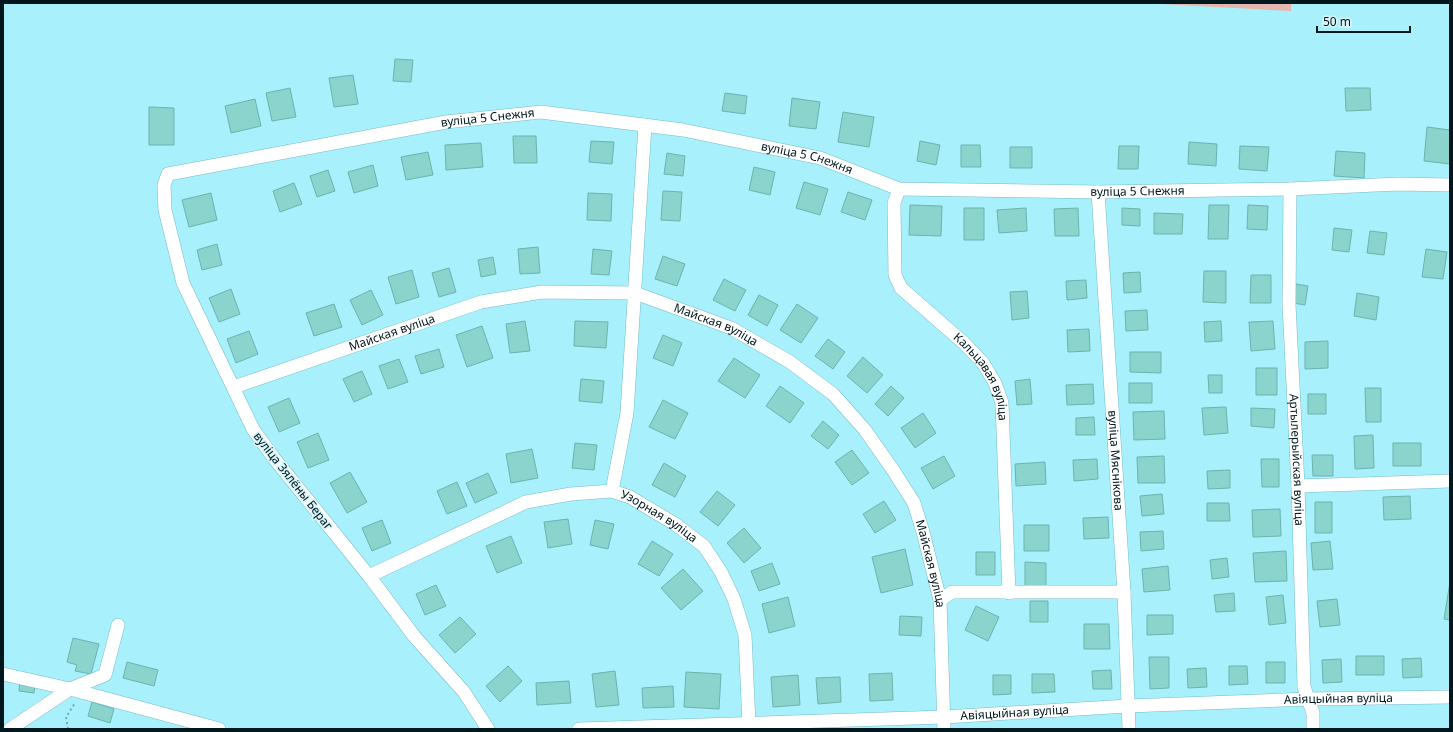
<svg xmlns="http://www.w3.org/2000/svg" width="1453" height="732" viewBox="0 0 1453 732" font-family="'Noto Sans',sans-serif">
<style>
.green{fill:#e5b6ae}
.building{fill:#8bd4ce;stroke:#6bb3ae}
.lines{fill:none;stroke-linecap:round;stroke-linejoin:round}
.minor-casing{stroke:#75bcc8;stroke-width:14}
.path{stroke:#70a8b1;stroke-width:2;stroke-dasharray:2 3;stroke-linecap:butt}
.minor{stroke:#fff;stroke-width:13}
.labels{text-anchor:middle;stroke-width:3.5;stroke-linejoin:round;paint-order:stroke}
.street-label{font-size:12px;fill:#00181d;stroke:#d9f5fa}
</style>
<rect width="100%" height="100%" fill="#a8f0fc"/>
<path class="green" d="M1160,3H1291V11L1160,4Z"/>
<path class="building" d="M395,59L413,60L411,82L393,81Z
M353,75L358,104L334,107L329,78Z
M290,88L296,117L272,121L266,93Z
M1345,88H1370L1371,110L1346,111Z
M725,93L747,96L745,114L722,111Z
M792,98L820,102L816,129L789,126Z
M255,99L261,126L231,133L225,106Z
M149,107L174,108V145H149Z
M843,112L874,117L869,147L838,142Z
M1427,127L1450,130V164L1424,161Z
M513,136H536L537,163H514Z
M591,141L614,142L612,164L589,162Z
M920,141L940,145L936,165L917,161Z
M1189,142L1217,144L1216,166L1188,164Z
M481,143L483,167L446,170L445,145Z
M961,145H980L981,167H961Z
M1119,146H1139L1138,169H1118Z
M1240,146L1269,147L1267,171L1239,169Z
M1010,147H1032V168H1010Z
M1336,151L1365,153L1364,178L1334,176Z
M428,152L433,175L406,180L401,157Z
M667,153L685,156L683,176L664,174Z
M373,165L378,186L354,193L348,172Z
M754,167L775,172L770,195L749,190Z
M328,170L335,191L317,197L310,176Z
M804,182L828,189L820,215L796,208Z
M294,183L302,204L280,212L273,191Z
M663,191L682,192L680,221L661,220Z
M848,192L872,200L865,220L841,212Z
M211,193L217,220L189,227L182,200Z
M588,193L612,194L611,221L587,220Z
M910,205L942,206L941,236L909,235Z
M1209,205H1229L1228,239H1208Z
M1248,205L1268,206L1267,230L1247,229Z
M964,208H984V240H964Z
M1026,208L1027,231L999,233L997,210Z
M1078,208L1079,236H1055L1054,209Z
M1122,208L1140,209V226L1122,225Z
M1154,213L1183,214L1182,234H1154Z
M1334,228L1352,230L1349,252L1332,250Z
M1370,231L1387,233L1384,255L1367,253Z
M217,244L222,265L202,270L197,250Z
M538,247L540,273L520,274L518,249Z
M593,249L612,251L609,275L591,274Z
M1426,249L1447,252L1443,279L1422,277Z
M663,256L685,264L677,286L655,279Z
M493,257L496,274L481,277L478,260Z
M449,268L456,292L439,297L432,273Z
M412,270L419,297L396,304L388,277Z
M1204,271H1226V303L1203,302Z
M1140,272L1141,292L1124,293L1123,273Z
M1251,275H1271V303H1250Z
M724,279L746,290L735,311L713,300Z
M1086,280L1087,298L1067,300L1066,281Z
M1296,284L1308,286L1305,305L1293,303Z
M231,289L240,314L219,322L209,298Z
M371,290L383,315L362,325L350,300Z
M1027,291L1029,318L1012,320L1010,292Z
M1357,293L1379,297L1376,320L1354,316Z
M759,295L778,305L767,326L748,315Z
M334,304L342,327L314,336L306,313Z
M797,304L818,318L801,343L780,330Z
M1147,310L1148,330L1126,331L1125,311Z
M525,321L530,351L510,353L506,324Z
M575,321L608,322L606,348L574,346Z
M1221,321L1222,341L1205,342L1204,322Z
M1273,321L1275,349L1251,351L1249,322Z
M482,326L493,358L467,367L456,335Z
M1089,329L1090,351L1068,352L1067,330Z
M249,331L258,354L236,363L227,339Z
M663,335L682,343L673,366L653,358Z
M828,339L845,352L833,369L815,356Z
M1328,341V368L1305,369V342Z
M439,349L444,367L421,374L415,356Z
M1130,352H1161V373L1130,372Z
M863,357L883,375L867,393L847,376Z
M734,358L760,375L745,398L718,381Z
M399,359L408,382L388,389L379,366Z
M1256,368H1277V395H1256Z
M362,371L372,394L354,402L343,379Z
M1208,375H1222V393H1209Z
M581,379L604,381L602,403L579,401Z
M1030,379L1032,404L1017,405L1015,381Z
M1129,383H1152V403H1129Z
M1093,384L1094,404L1067,405L1066,385Z
M780,386L804,403L790,423L766,406Z
M891,386L904,398L888,416L875,404Z
M1365,388H1381V422H1366Z
M1308,394H1326V414H1308Z
M289,398L300,423L279,432L268,407Z
M663,400L688,413L675,439L649,427Z
M1226,407L1228,433L1204,435L1202,408Z
M1251,408L1275,409L1274,428L1251,426Z
M1164,411L1165,439L1134,440L1133,412Z
M923,413L936,433L915,448L901,428Z
M1094,417L1095,435H1076V418Z
M823,421L839,435L828,449L811,436Z
M318,433L329,460L308,468L297,442Z
M1373,435L1374,468L1355,469L1354,436Z
M575,443L597,445L594,470L572,468Z
M1393,443H1421V466H1393Z
M532,449L538,478L511,483L506,454Z
M852,450L869,473L852,485L835,462Z
M1312,455H1333V476H1313Z
M944,456L955,476L933,489L921,468Z
M1164,456L1165,483H1138L1137,457Z
M1097,459L1098,479L1074,481L1073,460Z
M1261,459H1279V487H1262Z
M1045,462L1046,484L1016,486L1015,464Z
M664,463L686,476L675,497L652,485Z
M1230,470V488L1208,489L1207,471Z
M350,472L367,502L347,513L330,483Z
M488,473L497,493L475,503L466,483Z
M457,482L467,506L447,514L437,491Z
M717,491L735,505L718,526L700,512Z
M1162,494L1164,514L1142,516L1140,496Z
M1410,496L1411,519L1384,520L1383,497Z
M884,501L896,520L875,533L863,514Z
M1315,502H1332V533H1315Z
M1207,503H1229L1230,521H1207Z
M1280,509L1281,536L1253,537L1252,510Z
M1108,517L1109,538L1084,539L1083,518Z
M568,519L572,544L548,548L544,522Z
M382,520L391,543L372,551L362,528Z
M595,520L614,524L608,549L590,545Z
M1024,525H1049V551H1024Z
M744,528L761,548L744,563L727,543Z
M1163,531L1164,549L1141,551L1140,532Z
M511,536L522,563L497,573L486,546Z
M652,541L673,554L659,576L638,564Z
M1330,541L1333,569L1313,570L1311,543Z
M905,549L913,585L881,593L872,557Z
M1286,551L1287,581L1255,582L1253,553Z
M976,552H995V575H976Z
M1227,558L1229,577L1212,579L1210,560Z
M1025,562L1046,563V586H1025Z
M772,563L780,584L759,591L751,571Z
M1168,566L1170,590L1144,592L1142,569Z
M683,569L703,591L681,610L661,588Z
M1450,582V620L1444,619Z
M436,585L446,606L425,615L416,594Z
M1234,593L1235,611L1216,612L1214,595Z
M1283,595L1286,623L1269,625L1266,597Z
M788,597L795,626L769,633L762,604Z
M1337,599L1340,625L1320,627L1317,601Z
M1030,601H1048V622H1030Z
M976,606L999,617L988,641L965,630Z
M1147,615H1173V634L1147,635Z
M900,616L922,617L921,636L899,635Z
M460,617L476,634L455,653L439,635Z
M1084,624H1109L1110,649H1084Z
M73,638L99,644L91,674L75,671L77,665L67,662Z
M1356,656H1384V675H1356Z
M1149,657H1169V688L1150,689Z
M1421,658L1422,677L1403,678L1402,659Z
M1341,659L1342,682L1323,683L1322,660Z
M127,662L158,670L154,686L123,678Z
M1266,662H1285V683H1266Z
M508,666L522,681L500,702L486,686Z
M1229,666H1247L1248,684L1229,685Z
M1206,668L1207,687L1188,688L1187,669Z
M1111,670L1112,689H1093L1092,671Z
M615,671L619,705L596,707L592,674Z
M686,672L721,674L719,709L684,707Z
M892,673L893,700L870,701L869,674Z
M1032,674H1054L1055,692L1032,693Z
M798,675L800,705L773,707L771,677Z
M993,675H1011V694L993,695Z
M840,677L841,702L818,704L816,678Z
M569,681L571,703L537,705L536,683Z
M20,682L35,684L34,693L19,691Z
M673,686L674,707L643,708L642,688Z
M92,702L114,709L110,723L88,716Z"/>
<g class="lines">
<g class="minor-casing">
<g id="minor">
<path id="s1" d="M899,189L894,203L895,275L901,288L964,343L983,363L995,383L1002,403L1009,593"/>
<path id="s2" d="M1290,189L1289,304L1298,486L1304,687L1313,713V729"/>
<path id="s3" d="M1098,192L1124,592L1129,729"/>
<path id="s4" d="M234,387L481,302L542,292L635,293L731,328L790,362L833,394L865,430L893,470L914,503L923,532L940,600L944,729"/>
<path d="M1298,486L1450,481"/>
<path d="M612,491L627,413L645,125"/>
<path id="s5" d="M369,576L526,502L571,494L612,491L630,497L675,524L704,546L721,572L734,599L745,635L749,724"/>
<path d="M940,600L952,592H1124"/>
<path d="M3,674L70,689L219,729"/>
<path d="M10,729L70,689L105,675L118,625"/>
<path id="s6" d="M488,729L464,692L414,636L369,576L273,457L253,429L183,283L165,210L164,185L168,174L446,122L541,112L683,130L820,158L899,189L1098,192L1290,189L1398,184L1450,185"/>
<path id="s7" d="M579,729L944,717L1128,706L1308,699L1450,697"/>
</g>
</g>
<path class="path" d="M68,729L66,717L75,703"/>
<use href="#minor" class="minor"/>
</g>
<g class="labels">
<g class="street-label">
<text dy="4" stroke="none"><textPath href="#s6" startOffset="980">вуліца 5 Снежня</textPath></text>
<text dy="4" stroke="none"><textPath href="#s6" startOffset="1304">вуліца 5 Снежня</textPath></text>
<text dy="4" stroke="none"><textPath href="#s6" startOffset="1640">вуліца 5 Снежня</textPath></text>
<text dy="4" stroke="none"><textPath href="#s4" startOffset="503">Майская вуліца</textPath></text>
<text dy="4" stroke="none"><textPath href="#s4" startOffset="167">Майская вуліца</textPath></text>
<text dy="4" stroke="none"><textPath href="#s1" startOffset="224">Кальцавая вуліца</textPath></text>
<text dy="4" stroke="none"><textPath href="#s2" startOffset="271">Артылерыйская вуліца</textPath></text>
<text dy="4" stroke="none"><textPath href="#s3" startOffset="269">вуліца Мяснікова</textPath></text>
<text transform="translate(293 481) rotate(52)" y="4">вуліца Зялёны Бераг</text>
<text dy="4" stroke="none"><textPath href="#s5" startOffset="314">Узорная вуліца</textPath></text>
<text dy="4" stroke="none"><textPath href="#s4" startOffset="839">Майская вуліца</textPath></text>
<text dy="4" stroke="none"><textPath href="#s7" startOffset="760">Авіяцыйная вуліца</textPath></text>
<text dy="4" stroke="none"><textPath href="#s7" startOffset="436">Авіяцыйная вуліца</textPath></text>
</g>
</g>
<rect width="1453" height="732" fill="none" stroke="#00181d" stroke-width="8"/>
<path d="M1317 26v6h93v-6" fill="none" stroke="#00181d" stroke-width="2"/>
<text x="1323" y="26" font-size="12" fill="#00181d" stroke="#d9f5fa" stroke-width="3" paint-order="stroke">50 m</text>
</svg>
